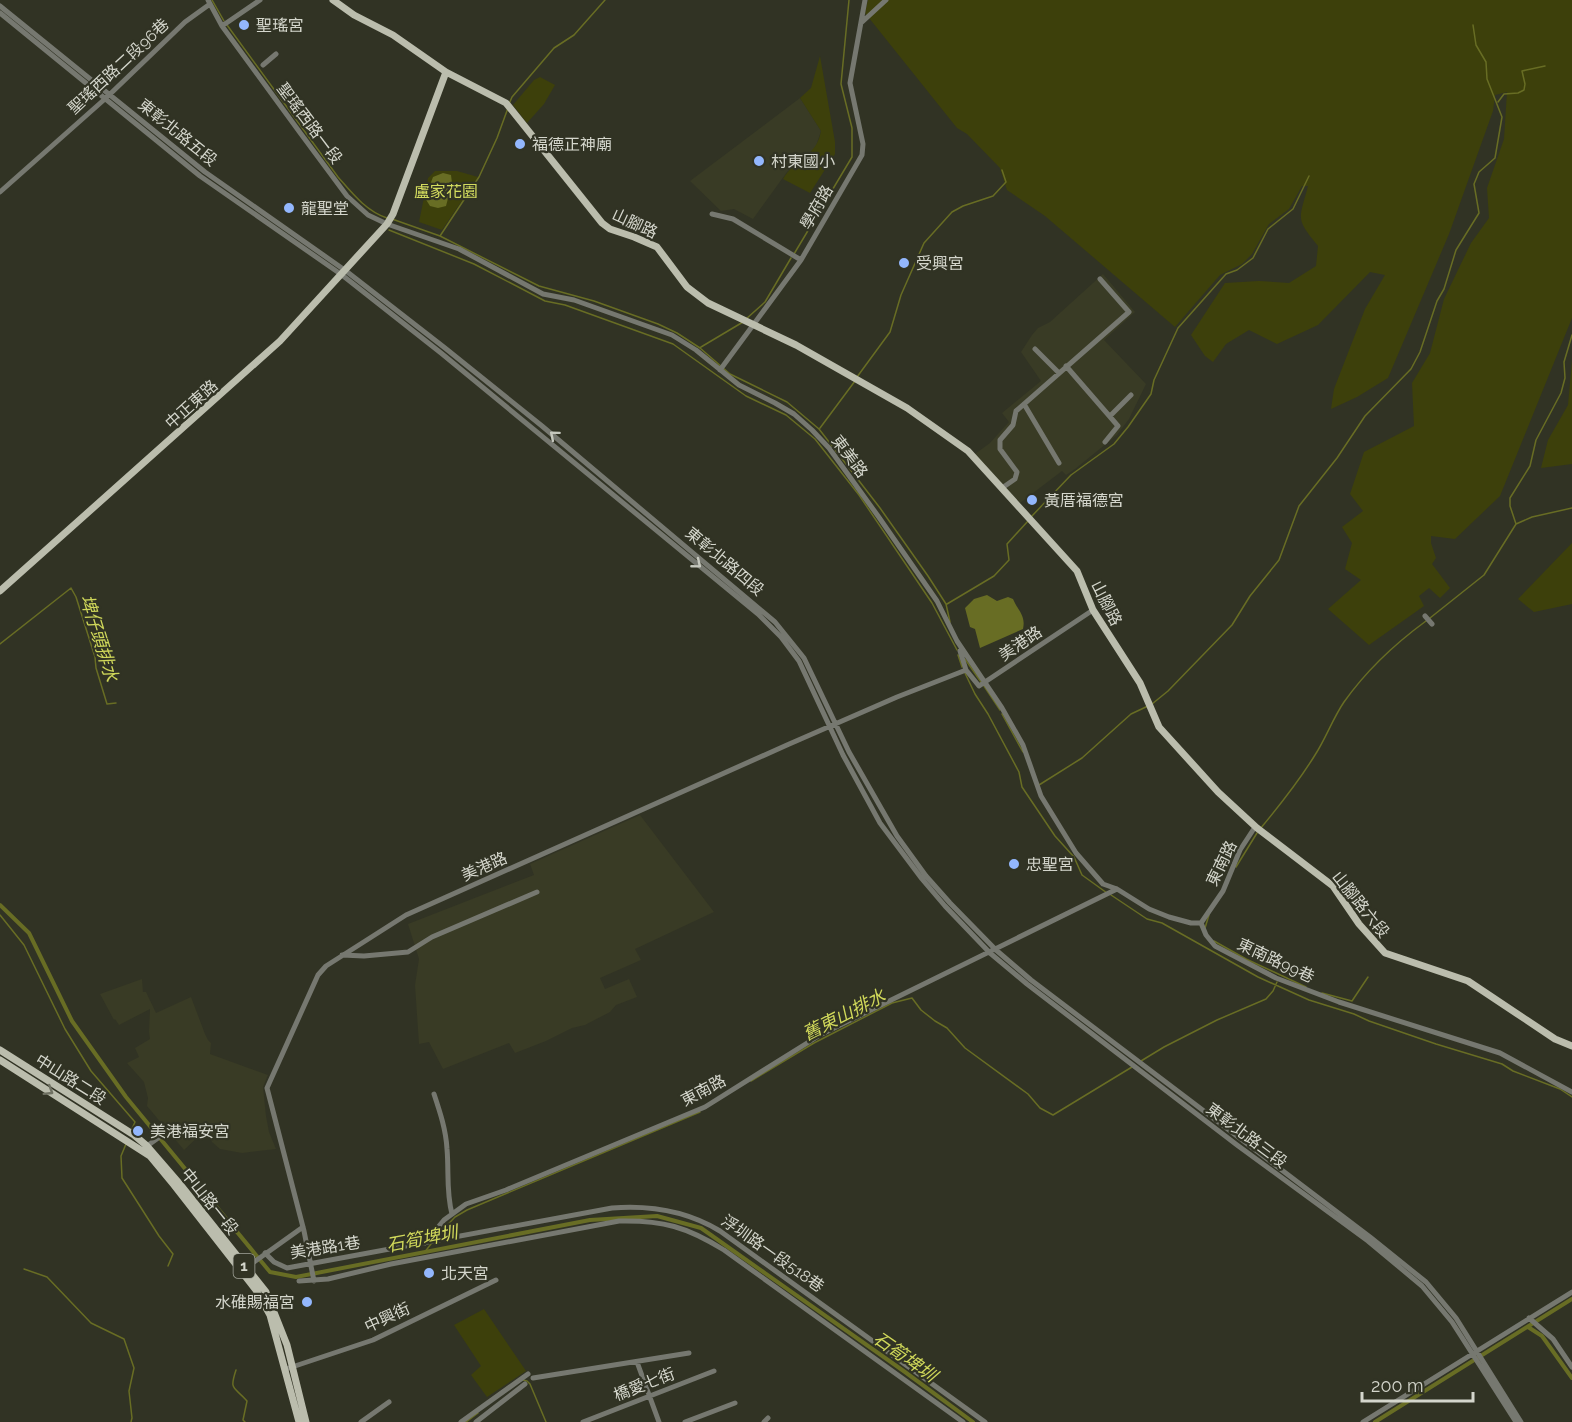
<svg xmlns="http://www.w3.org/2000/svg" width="1572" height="1422" viewBox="0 0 1572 1422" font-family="Raleway,'Noto Sans TC',sans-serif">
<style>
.built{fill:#393b25}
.green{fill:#3d400b}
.water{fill:#686d24}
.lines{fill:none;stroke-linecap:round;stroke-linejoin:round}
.stream{stroke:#686d24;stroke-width:1.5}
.canal{stroke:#686d24;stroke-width:4}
.minor{stroke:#767870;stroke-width:5}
.major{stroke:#bbbdad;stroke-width:7}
.oneway{stroke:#c6c8be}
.oneway2{stroke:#6f7162}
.poi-dot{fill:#93b7fd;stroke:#313324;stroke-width:2}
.labels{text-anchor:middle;stroke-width:4.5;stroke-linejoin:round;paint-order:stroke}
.shield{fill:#313324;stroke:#a3a59a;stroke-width:1.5}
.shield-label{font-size:15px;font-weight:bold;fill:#d4d6cc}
.poi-label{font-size:16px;fill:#d4d6cc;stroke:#313324;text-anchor:start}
.street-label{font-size:16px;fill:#d4d6cc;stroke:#313324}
.park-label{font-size:16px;fill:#d3dc5e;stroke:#313324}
.water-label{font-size:18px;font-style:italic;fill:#d0d85a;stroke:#313324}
</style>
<rect width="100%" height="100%" fill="#313324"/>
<path class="built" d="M800,98L821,131L815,149L787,172L753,219L734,209L721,211L690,181Z
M1103,274L1135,312L1104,340L1146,384L1129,419L1117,435L1075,469L1066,475L1062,471L1020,503L975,454L990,443L1009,422L1002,413L1041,381L1021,352L1032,335L1038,328L1050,322Z
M640,815L714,912L635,949L641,960L600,978L605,989L629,979L637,997L616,1005L610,1012L585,1025L572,1028L546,1041L515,1053L509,1043L443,1069L429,1042L419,1044L415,985L419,959L408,924L534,875L530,864Z
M142,979L143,992H146L156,1013L191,997L205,1034L208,1040L211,1043L210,1054L268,1075L263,1087L266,1116L269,1132L276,1149L242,1153L220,1149L212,1142L208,1134L200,1135L184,1150L147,1106L148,1098L144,1082L127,1063L139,1057L135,1048L150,1039L149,1032L150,1009L119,1025L115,1019L114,1020L100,994Z"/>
<path class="green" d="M868,0H1572V318L1500,496L1455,539L1431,536V543L1436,558L1432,564L1450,588L1440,598L1429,588L1419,596L1424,606L1369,645L1328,609L1361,580L1345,569L1352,543L1342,527L1363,511L1350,494L1364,452L1414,426L1412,383L1430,353L1444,299L1471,243L1489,218L1487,188L1504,139L1507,92L1495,95L1493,111L1449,234L1388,378L1357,397L1331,409L1334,389L1365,309L1385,275L1370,272L1318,325L1277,344L1249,330L1226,344L1213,362L1205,356L1191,335L1225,283L1259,281L1289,283L1316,266L1318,246C1295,218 1299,220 1308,186H1302L1289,209L1269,224L1252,254L1242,264L1220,275L1175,327L1045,216L1007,190L1000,168L967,134L957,128L865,13Z
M820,56L835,142V154L810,193L783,179C795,158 816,158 821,131L800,98L811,88Z
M540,77L555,85L544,104L527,123L513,105L534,80Z
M435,171H457L478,177L442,230L419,222L428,178Z
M1572,360V464L1541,468L1548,440L1568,405Z
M1572,543V604L1534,612L1518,599Z
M484,1309L526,1371L487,1397L471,1375L481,1366L454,1325Z"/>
<path class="water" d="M443,173L451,175L452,183L446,206L438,208L430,206L425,198L433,177Z
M987,595L997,601L1008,597L1013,599C1018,611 1026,615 1023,629L980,648L975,629L970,627L965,608L974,599Z"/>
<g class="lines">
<path class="stream" d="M212,0L224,21
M227,25L338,177C352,193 366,211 387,218
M1498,102L1504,94L1518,93L1524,90L1525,84L1522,71L1545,66
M509,104L512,97L554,48L574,35L605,0
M392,219L440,236L539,286L594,301L658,324L677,333L700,348L730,374L787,402L819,429L880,508L928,576L946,604L950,622
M389,230L474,264L545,301L565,305L673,344L746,396L786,415L815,439L859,495L932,603L957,650
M440,236L479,177L497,138L508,108
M794,254L852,157V128L841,84L849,0
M746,319L765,302L791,258
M701,347L743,322
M857,377L890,332L901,295L924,243L952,212L963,206L993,196L1006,182L1002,170
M820,428L855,381
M1031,517L1071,475L1114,444L1128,427L1151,394L1154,380L1178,328L1226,274L1237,270L1253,258L1268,229L1293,209L1309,176
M1516,524L1510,506V498L1530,466L1536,440L1561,393L1565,378L1564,362L1572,335
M947,604L994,576L1009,560L1007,544L1028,521
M1430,618L1484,575L1516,524L1532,517L1572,508
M0,644L71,588L76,597L95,657L96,668L107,704L116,703
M958,655L962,667
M965,659L981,682
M964,671L975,694L988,714L1019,772L1022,787L1055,836L1074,857L1082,875L1107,893
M984,686L1000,710
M1152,704L1168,691L1232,625L1250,596L1279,560L1299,506L1337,458L1365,416L1411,369L1420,352L1437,301L1444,289L1456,250L1479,213L1474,184L1479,172L1495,158L1502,117L1487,79L1486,62L1476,45L1473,25
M1002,714L1023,752
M1039,785L1082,758L1131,714L1148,706
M1260,829C1280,805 1299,781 1315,755C1326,738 1333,718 1344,702C1366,671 1396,643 1426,621
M1236,867L1257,833
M1111,895L1147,919L1162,923L1258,977L1309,1000L1354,1014L1369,1021L1436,1044L1502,1064L1513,1071L1560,1089L1572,1097
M0,915L24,945L65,1029L91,1071L135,1122L131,1131
M1205,928L1209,915
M1214,941L1246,959L1306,987
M1322,993L1352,1001L1368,977
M1141,1061L1164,1047L1217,1020L1266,999L1273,991L1277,982
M751,1081L814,1043L892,1003L912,998L921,1010L935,1021L947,1028L965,1048L1028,1094L1040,1108L1053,1115L1132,1067
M126,1144L121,1156L122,1178L159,1236L173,1254L168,1266
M436,1237L455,1217L467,1210L700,1112
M424,1253L431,1244
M24,1269L47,1277L91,1323L124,1339L134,1368L129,1391L132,1418L131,1422
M236,1370C229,1391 234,1386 247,1401L243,1420L245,1422
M523,1380L527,1381L530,1384L546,1422
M466,1422L478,1413"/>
<path class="canal" d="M0,905L29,933L72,1021L126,1097L270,1272L296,1277L590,1220L657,1216L701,1228L905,1372L973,1422
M1528,1327L1542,1336L1572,1378
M1375,1422L1572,1299"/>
<path class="minor" d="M208,0L222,26L301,134L347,196L368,215L387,224L459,249L543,294L574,300L672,335L696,350L739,385L775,403L794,414L812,430L829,448L878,516L937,601L957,641L1002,708L1023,745L1041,796L1076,853L1103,884L1117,889L1149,909L1169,917L1191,923H1201
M0,6L205,172L346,271L445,348L542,426L775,622L804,658L849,752L897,836L926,876L950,903L996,950L1031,980L1370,1237L1426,1282L1456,1318L1521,1422
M0,13L200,176L342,275L441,353L758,614L781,637L799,661L843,755L880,823L922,879L945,906L990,953L1027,984L1237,1145L1368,1241L1422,1286L1452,1322L1516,1422
M861,23L886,0
M222,26L260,0
M263,65L276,54
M0,192L106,98L185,22L210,4
M712,214L733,219L801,260
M1035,349L1059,373
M1066,366L1118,426L1105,442
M720,370L801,260L862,155L863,144L850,83L865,0
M1024,404L1059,463
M1110,416L1131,395
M1002,488L1015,479L1017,472L1000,449V440L1013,425L1016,411L1129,312L1100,279
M1425,616L1432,624
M960,651L966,670
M966,670L979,686L1093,610
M1201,923L1206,935L1215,946L1276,978L1339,1002L1500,1053L1572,1092
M1201,923L1223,891L1240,850L1255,827
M342,955L364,956L408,952L432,937L537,892
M434,1094C440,1112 446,1130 447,1149C449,1171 446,1192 452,1214
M147,1146L165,1133
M425,1243L444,1220L466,1204L506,1190L705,1107L820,1035L1117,889
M265,1253L274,1262L287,1268L612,1208C650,1205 687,1211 720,1231L985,1422
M242,1265L254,1262L303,1227
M299,1281L328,1279L391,1264L619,1221C663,1220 687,1227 724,1250L963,1422
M314,1281L304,1231L267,1088L318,975L326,966L406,915L787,745L897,697L966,670
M1529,1318L1553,1339L1572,1367
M637,1362L659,1422
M286,1369L373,1340L496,1280
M533,1378L689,1353
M361,1422L389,1402
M461,1422L528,1374
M476,1422L525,1384
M583,1422L714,1371
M685,1422L735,1403
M764,1422L768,1418
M1363,1422L1572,1292"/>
<path class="major" d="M333,0L354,15L393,35L446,72L506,103L602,223L610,229L634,237L657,247L687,287L708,303L796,345L907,408L968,451L1077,571L1093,610L1140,683L1159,727L1218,792L1257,828L1333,886L1359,924L1385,953L1468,981L1555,1039L1572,1046
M0,591L280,341L387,224L393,214L446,72
M0,1050L134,1135L147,1146L179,1183L266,1292L287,1345L306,1422
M0,1060L150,1156L174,1185L256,1290L270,1315L299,1422"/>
</g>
<defs><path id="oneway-chevron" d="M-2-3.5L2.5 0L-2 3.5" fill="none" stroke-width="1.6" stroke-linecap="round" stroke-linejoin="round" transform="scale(1.5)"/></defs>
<g class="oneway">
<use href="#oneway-chevron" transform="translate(554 435) rotate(-140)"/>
<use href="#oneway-chevron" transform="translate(697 564) rotate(39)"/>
</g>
<use class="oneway2" href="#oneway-chevron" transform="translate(49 1091) rotate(32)"/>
<g class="poi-dot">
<circle cx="244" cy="25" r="6"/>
<circle cx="520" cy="144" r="6"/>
<circle cx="759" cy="161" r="6"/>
<circle cx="289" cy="208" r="6"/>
<circle cx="904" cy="263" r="6"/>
<circle cx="1032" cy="500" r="6"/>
<circle cx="1014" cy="864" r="6"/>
<circle cx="138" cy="1131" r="6"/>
<circle cx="429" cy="1273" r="6"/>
<circle cx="307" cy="1302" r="6"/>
</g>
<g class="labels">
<rect class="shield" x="233.5" y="1254" width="21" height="24" rx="4.5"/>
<g class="shield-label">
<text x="244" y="1271">1</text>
</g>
<g class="poi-label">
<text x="256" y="31">聖瑤宮</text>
<text x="532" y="150">福德正神廟</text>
<text x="771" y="167">村東國小</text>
<text x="301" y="214">龍聖堂</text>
<text x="916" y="269">受興宮</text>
<text x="1044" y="506">黃厝福德宮</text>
<text x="1026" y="870">忠聖宮</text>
<text x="150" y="1137">美港福安宮</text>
<text x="441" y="1279">北天宮</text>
<text x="295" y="1308" text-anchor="end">水碓賜福宮</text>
</g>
<g class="street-label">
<text transform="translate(118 66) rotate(-43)" y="6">聖瑤西路二段96巷</text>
<text transform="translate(310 123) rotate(53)" y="6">聖瑤西路一段</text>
<text transform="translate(178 132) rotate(39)" y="6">東彰北路五段</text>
<text transform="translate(816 207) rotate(-60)" y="6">學府路</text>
<text transform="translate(635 223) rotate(25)" y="6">山腳路</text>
<text transform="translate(191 404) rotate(-42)" y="6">中正東路</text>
<text transform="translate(850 456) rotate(53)" y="6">東美路</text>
<text transform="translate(725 561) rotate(40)" y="6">東彰北路四段</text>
<text transform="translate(1107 603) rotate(63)" y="6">山腳路</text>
<text transform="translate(1020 643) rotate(-34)" y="6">美港路</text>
<text transform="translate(1221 863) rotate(-64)" y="6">東南路</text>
<text transform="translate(484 866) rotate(-24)" y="6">美港路</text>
<text transform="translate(1361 904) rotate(51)" y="6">山腳路六段</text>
<text transform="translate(1276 960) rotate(25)" y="6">東南路99巷</text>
<text transform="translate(71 1079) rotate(32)" y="6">中山路二段</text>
<text transform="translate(703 1090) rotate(-28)" y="6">東南路</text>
<text transform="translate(1247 1135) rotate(37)" y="6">東彰北路三段</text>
<text transform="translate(210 1201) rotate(51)" y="6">中山路一段</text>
<text transform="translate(325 1247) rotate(-9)" y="6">美港路1巷</text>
<text transform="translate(773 1253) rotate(35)" y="6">浮圳路一段518巷</text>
<text transform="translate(387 1317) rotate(-25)" y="6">中興街</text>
<text transform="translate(644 1384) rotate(-21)" y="6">橋愛七街</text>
</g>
<g class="park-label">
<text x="446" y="197">盧家花園</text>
</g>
<g class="water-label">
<text transform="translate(99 638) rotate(73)" y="6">埤仔頭排水</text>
<text transform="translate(844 1015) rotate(-27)" y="6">舊東山排水</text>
<text transform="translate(422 1239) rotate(-11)" y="6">石筍埤圳</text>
<text transform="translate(905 1357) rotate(35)" y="6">石筍埤圳</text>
</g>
</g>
<path d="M1362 1392v9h111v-9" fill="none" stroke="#d4d6cc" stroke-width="3"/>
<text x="1371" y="1392" font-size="18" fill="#d4d6cc" stroke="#313324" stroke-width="4.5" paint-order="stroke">200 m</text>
</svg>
